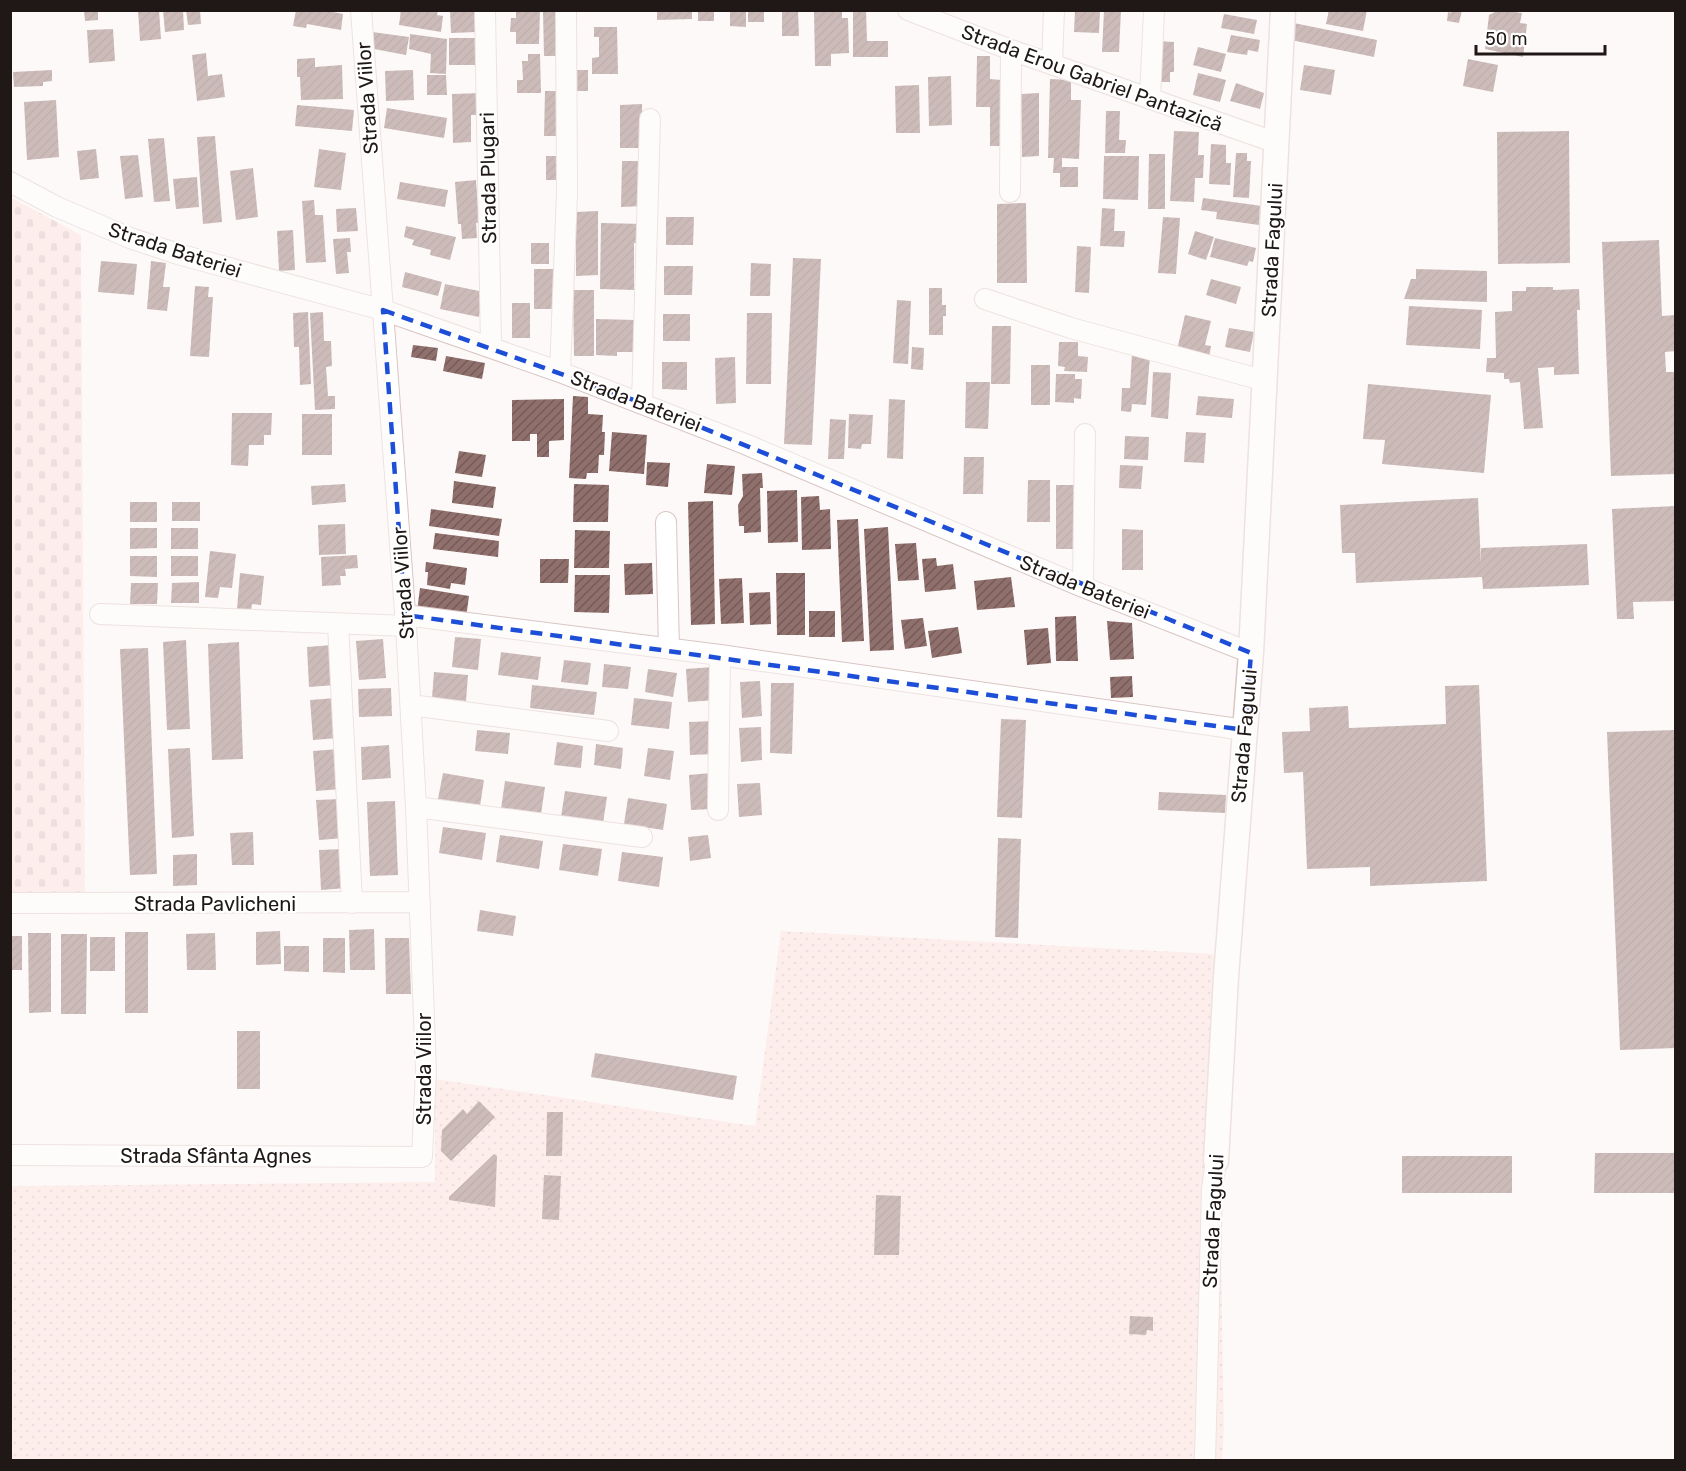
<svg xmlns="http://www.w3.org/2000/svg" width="1686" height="1471" viewBox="0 0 1686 1471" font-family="Rubik,sans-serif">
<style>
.cemetery{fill:url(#cemetery-stones)}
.garden{fill:url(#garden-dots)}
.building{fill:url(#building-hatch)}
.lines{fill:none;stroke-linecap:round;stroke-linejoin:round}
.minor-casing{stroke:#d9c6c3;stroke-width:22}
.tertiary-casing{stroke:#d9c6c3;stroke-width:27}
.minor{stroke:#fff;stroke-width:20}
.tertiary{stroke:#fff;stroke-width:24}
.marked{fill:none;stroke:#1d4ed8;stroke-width:4.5;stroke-dasharray:12 8;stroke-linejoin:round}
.labels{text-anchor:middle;stroke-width:4.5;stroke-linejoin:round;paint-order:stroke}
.street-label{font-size:20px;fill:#1f1817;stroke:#fff}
</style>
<defs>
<pattern id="cemetery-stones" width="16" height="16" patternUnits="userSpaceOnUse" patternTransform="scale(1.5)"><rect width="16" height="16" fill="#fce0dc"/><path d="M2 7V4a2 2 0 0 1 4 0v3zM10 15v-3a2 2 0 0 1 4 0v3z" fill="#d8bfbc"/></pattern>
<pattern id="garden-dots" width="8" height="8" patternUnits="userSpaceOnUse" patternTransform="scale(1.5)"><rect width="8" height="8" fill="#fce0dc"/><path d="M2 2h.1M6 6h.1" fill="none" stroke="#d8bfbc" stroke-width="1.8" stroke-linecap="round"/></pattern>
<pattern id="building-hatch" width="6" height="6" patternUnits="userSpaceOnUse" patternTransform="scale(1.5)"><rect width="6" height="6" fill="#90706c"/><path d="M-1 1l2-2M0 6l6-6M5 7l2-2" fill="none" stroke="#755b58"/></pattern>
</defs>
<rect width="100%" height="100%" fill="#fdf9f8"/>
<path class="cemetery" d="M10,197L81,235L85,899H11Z"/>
<path class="garden" d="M781,931L1235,955L1220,1203L1224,1429L1222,1460H11L10,1186L435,1182V1079L755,1126Z"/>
<path class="building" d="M84,10H98V20L85,21Z
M138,10H159L161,39L140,41Z
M163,10H183L184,30L165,32Z
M186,10H200L201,24L188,25Z
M296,10H323L343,14L341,30L307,24L306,28L293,26Z
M401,10H438L437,15L443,16L441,32L399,25Z
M450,10H475L476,32L451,33Z
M516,10H540L539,44H516V32H510L511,18H516Z
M657,10H692V19L657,20Z
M698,10H714V21H698Z
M730,10H746V27L730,26Z
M748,10H764V22H748Z
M782,10H798L799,36H782Z
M814,10H842V18H848L849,53L831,54V66H815Z
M853,10H866L867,41H888V57H853Z
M1075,10H1100L1099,33L1074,32Z
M1104,10H1121L1119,52H1102Z
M1329,10H1367L1363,31L1326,24Z
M1451,10H1462L1459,23L1447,21L1448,12L1451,13Z
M1499,10L1522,13L1520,23L1527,24L1523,57L1485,49L1489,15Z
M559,11L560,56H544L543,12Z
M1224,14L1257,20L1254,34L1221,28Z
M1289,22L1377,40L1374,57L1286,39Z
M594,27H617L618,74H592V58L599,57V37H594Z
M113,29L115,61L89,63L87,30Z
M372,32L409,37L406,55L374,49Z
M410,34L447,39L446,74L430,73L431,54L409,49Z
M1231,35L1260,40L1258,52L1248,50L1247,55L1227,52Z
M449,38H476V65H449Z
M1157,41L1174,42V72H1170V82H1156Z
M1198,47L1226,54L1221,72L1193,65Z
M206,53L208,76L222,74L225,97L197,101L192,55Z
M528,54H540L541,93H517V80H523L522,61H528Z
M977,56H990V79L1001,80L1005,146H990V107H976Z
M315,58V67L342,65L343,99L301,100L300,77H297V59Z
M1468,59L1498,65L1493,92L1463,86Z
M1304,65L1335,70L1331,95L1300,90Z
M52,70V81L43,82V86L14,87L13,72Z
M413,70L414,100L386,101L385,71Z
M576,70H588V91H576Z
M1198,73L1226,80L1220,102L1193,95Z
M427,75H446L447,95H427Z
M951,76L952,125L929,126L928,77Z
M1050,79L1071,80V100H1081L1079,159L1062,158V167H1078V187H1060V173H1053L1054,158H1048Z
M1236,83L1264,93L1260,109L1230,101Z
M919,85L920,133H896L895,86Z
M545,91H561L560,136H544Z
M483,93V115H471V142L453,143L452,94Z
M1039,93V156L1022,157L1021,94Z
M56,100L59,157L27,160L24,102Z
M642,104L643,148H620V105Z
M297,105L354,110L352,131L295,126Z
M387,108L447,118L444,138L384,128Z
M1106,111H1120L1119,140H1126L1125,153H1105Z
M1174,131L1199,132L1198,155H1204L1203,178H1195L1194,202L1170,201Z
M1569,131L1570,263L1498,264L1497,132Z
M215,136L222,222L203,224L197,137Z
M164,138L170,201L154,202L148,139Z
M1211,144L1226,145V163H1231L1230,185L1209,184Z
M96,149L99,178L80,180L77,151Z
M319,149L346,153L341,190L314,187Z
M1236,153H1247V161H1251L1249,198L1233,197Z
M1149,154H1165V209H1148Z
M138,155L143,197L125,199L120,156Z
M546,156H562V180H546Z
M1104,156H1139L1138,200L1103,199Z
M622,161H644V206L621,207Z
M253,168L258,217L236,220L230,171Z
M197,177L199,207L176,209L173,179Z
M476,180L479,223H476L477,238L462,239L461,224H458L455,182Z
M400,182L448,190L445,207L397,199Z
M1203,198L1262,206L1259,225L1216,219L1217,212L1201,210Z
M314,200L315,215H323L326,262L306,263L302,201Z
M1026,203L1027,283H997V204Z
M356,208L358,231L337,232L336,209Z
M1102,208L1115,209L1114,231H1125L1124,247L1100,246Z
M598,211V275L576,276V212Z
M666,217H694L693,245H666Z
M1163,217L1180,218L1176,274L1158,273Z
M601,223L644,224L643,243H634V290L600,289Z
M406,226L456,237L450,260L430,255L431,250L412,245L414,240L404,237Z
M293,230L295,270L279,271L277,231Z
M1195,231L1214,237L1206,260L1188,254Z
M350,238L351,252H347L349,273L336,274L333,239Z
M1215,238L1256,248L1253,262L1249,261L1247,266L1210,257Z
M1659,240L1662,316L1676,315V351L1665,352L1666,372H1676V474L1611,476L1602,242Z
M531,243H549V264H531Z
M1077,246L1091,247L1089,293L1075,292Z
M793,258L821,259L812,445L784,444Z
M101,261L137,264L134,295L98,292Z
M151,261L166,263L163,287H170L167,311L147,309Z
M751,263L771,264L770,296H750Z
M664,266H693L692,295H664Z
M534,269H554L555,309H534Z
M1416,269L1487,271V302L1404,299L1411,279H1416Z
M405,272L442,282L438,296L402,287Z
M1211,279L1241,287L1236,304L1206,295Z
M445,284L484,292L479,317L440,309Z
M195,286L209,287L208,297H213L209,357L190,356Z
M1526,287H1553V290L1579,289L1580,310H1577L1579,374L1554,375V367L1538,368L1543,428L1524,429L1520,382L1510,383L1509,379H1504V373L1486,372L1487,358H1496L1495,312L1512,311V291H1526Z
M929,288H942V305H946V316H943V335H929Z
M573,290H594V356H574Z
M897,300L911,301L908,364L893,363Z
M512,303H530V338H512Z
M1409,306L1482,310L1480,349L1406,345Z
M308,312L311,384L300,385L299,347H294L293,313Z
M323,312L324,341H331L332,366L326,367L328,396H335V409L315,410L310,313Z
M747,313H772L771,384H746Z
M663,314H690V341H663Z
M1185,315L1211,321L1205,345L1211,346L1209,358L1177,350Z
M596,319L636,320L635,352H617V356L596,355Z
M992,326H1011L1010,384H991Z
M1229,328L1254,332L1250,352L1225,347Z
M1059,342H1078V356L1088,357L1087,372L1064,371L1065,367L1058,366Z
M413,345L438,348L436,361L411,357Z
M912,347L924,348L923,370L911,369Z
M1132,353L1150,356L1146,405L1132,404L1131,412L1121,411L1122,388H1130Z
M446,356L485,363L482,379L443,371Z
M735,357L736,403L716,404L715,358Z
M662,362H687V390L662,389Z
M1031,365H1050V405H1031Z
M1153,372L1171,373L1168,419L1151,417Z
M1056,374H1075V379H1082L1081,399L1074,398V403L1055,402Z
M966,382H990L988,429L965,428Z
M1368,384L1491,395L1484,473L1382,464L1385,440L1363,439Z
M573,396L588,397V414L603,415L602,432H605L604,455H599L598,473H587L586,479L569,478Z
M1198,396L1234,399L1232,418L1196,415Z
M564,399V440L549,441V457H537V434H530V441H512V400Z
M889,399L905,400L903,459L887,458Z
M232,413H272L271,435H264V445H249L248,466L231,465Z
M302,414H332V455H302Z
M849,414L873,415L871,444H862L861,449L848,448Z
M830,419L846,420L844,459H828Z
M612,432L647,435L644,474L609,471Z
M1186,432L1206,433L1204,463L1184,462Z
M1125,436L1149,437L1148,460L1124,459Z
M459,451L486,455L482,477L455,473Z
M964,457H984L983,494H963Z
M647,462L670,463L668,487L646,485Z
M707,464L735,466L732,495L704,493Z
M1120,465L1143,466L1141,489L1119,488Z
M762,473L763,488H760L761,532L744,533V526H739L738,505L743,496L742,474Z
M1028,480H1050V522H1027Z
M454,481L496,487L493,508L452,503Z
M345,484L346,502L312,505L311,486Z
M574,484L609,485L608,522H573Z
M1056,485H1079V549H1056Z
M797,490L798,542L768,543L767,491Z
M819,496L820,510L830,509L831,549L802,550L801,497Z
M1478,498L1481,564V548L1587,544L1589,585L1483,589L1482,577L1356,583L1355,553H1342L1340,505Z
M713,501L715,624L691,625L688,502Z
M130,502H157V522H130Z
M172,502H200V521H172Z
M1676,506V601L1633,602L1634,619H1617L1612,509Z
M431,509L502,519L499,536L429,526Z
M858,519L864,641L842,642L837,520Z
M345,524L346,554L319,555L318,525Z
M888,527L894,650L870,651L864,529Z
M130,528H157V548L130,549Z
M171,528H198V549H171Z
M1122,529L1143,530V570H1122Z
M575,530L610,531L609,568H574Z
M435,533L499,541L498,557L433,549Z
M916,543L919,580L898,581L895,544Z
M210,551L236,554L232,588L220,587L218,598L205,597Z
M357,555L358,568L345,569L346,576H340L341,585L322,586L321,557Z
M130,556H157V577L130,576Z
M171,556H198V576H171Z
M936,558L937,566L953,564L956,589L925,592L922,559Z
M540,559H569L568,583H540Z
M426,562L467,568L465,585L451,583L450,589L427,585L428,572H425Z
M652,563L653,594L625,595L624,564Z
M240,573L264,576L261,605L252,604L251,611L237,609Z
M776,573H805V635H777Z
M575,575H610L609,613L574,612Z
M1011,577L1015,607L977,610L974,581Z
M742,578L744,623L721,624L719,579Z
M199,582V603H171L172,583Z
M131,583H158L157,604H130Z
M420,588L469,596L466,618L417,611Z
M770,592L771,624L750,625L749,593Z
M809,611H835V637H809Z
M1076,616L1078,661H1056L1055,617Z
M923,618L927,646L905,649L901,620Z
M1107,621L1132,623L1134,659L1110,660Z
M958,627L962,653L932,658L928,631Z
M1048,628L1051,663L1027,665L1024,630Z
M455,637L481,639L478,670L452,667Z
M383,639L386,678L359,680L356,641Z
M186,640L190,729L167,730L163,642Z
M239,642L243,759L212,760L208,644Z
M332,645L335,685L309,687L307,647Z
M148,648L157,874L130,875L120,649Z
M501,652L541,657L538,680L498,675Z
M564,660L591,663L588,685L561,682Z
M604,664L631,667L628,689L602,687Z
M713,667L716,700L688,702L686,669Z
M648,669L677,673L673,697L645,692Z
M434,672L468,675L466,701L432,698Z
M1132,676L1133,697L1111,698L1110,677Z
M760,681L762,716L742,718L740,682Z
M771,683H794L792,754L770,753Z
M532,685L597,692L594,715L530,708Z
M1479,685L1487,881L1370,886V867L1307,869L1303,772L1284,773L1282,732L1310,731L1309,708L1348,706L1349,728L1446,724L1445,686Z
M391,688L392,716L359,717L358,689Z
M336,698L338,738L313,740L310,700Z
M634,698L672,702L669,729L631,725Z
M1001,719L1026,720L1022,818L997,817Z
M715,721L716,754L690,755L689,722Z
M761,727L762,760L741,762L739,728Z
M477,730L510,733L508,754L475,751Z
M1676,730V1048L1620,1050L1607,732Z
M557,742L583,746L581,768L554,765Z
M596,744L623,748L621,769L594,765Z
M389,745L391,778L362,780L361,747Z
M190,748L194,836L172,838L168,749Z
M648,748L674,751L670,780L644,776Z
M339,749L341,789L316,791L313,751Z
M443,773L484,780L480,806L438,799Z
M711,773L713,809L691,810L689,775Z
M505,781L545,787L541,814L501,809Z
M760,783L762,815L739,817L737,784Z
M565,791L607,797L603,823L561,817Z
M1159,792L1226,795L1225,813L1158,810Z
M628,798L667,804L663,830L624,824Z
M341,799L344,838L319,840L316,800Z
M395,801L398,875L370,876L367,802Z
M443,827L486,833L482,860L439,853Z
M253,832L254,865H232L230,833Z
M500,835L543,841L539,869L496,862Z
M708,835L711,858L690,861L688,837Z
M998,838L1021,839L1018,938L995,937Z
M563,844L602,849L598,876L559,870Z
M344,849L346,888L321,890L319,850Z
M622,852L663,857L659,887L618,881Z
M197,854V885L173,886V855Z
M480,910L516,916L513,936L477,931Z
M374,929L375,970H350L349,930Z
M280,931L281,964L256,965V932Z
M125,932H148V1013H125Z
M28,933H51V1012L29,1013Z
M215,933L216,970H187L186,934Z
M61,934H87L86,1014H61Z
M10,936H22V970H10Z
M90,937H115V971H90Z
M323,938H345V973L323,972Z
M385,938H409L411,994H386Z
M284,946H309V972L284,971Z
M237,1031H260V1089H237Z
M595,1053L737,1076L733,1100L591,1077Z
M479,1101L495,1117L451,1161L441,1151L442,1130L463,1109L467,1114Z
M547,1112H563L562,1156H546Z
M1595,1153H1676V1193H1594Z
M494,1154L497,1156L495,1207L449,1200V1197Z
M1402,1156H1512V1193H1402Z
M544,1175L561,1176L559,1220L542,1219Z
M876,1195L901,1196L899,1255H874Z
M1130,1316L1153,1317V1331L1147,1330L1146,1335L1129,1334Z"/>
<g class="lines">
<g class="minor-casing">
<path id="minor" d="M485,10L491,346
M908,10L1011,50L1277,143
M1052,64L1054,10
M1150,99L1154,10
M10,182L57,207L130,238L178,254L383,310L560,372L745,444L1083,587L1251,653
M1010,192L1011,50
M985,299L1071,328L1266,381
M560,372L567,193L566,10
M642,403L650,119
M666,522L669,649
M1083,587L1085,434
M100,614L406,626
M405,615L720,655L1245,730
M338,624L352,903
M411,705L608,731
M416,807L642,837
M718,810L720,655
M10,903L420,902
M10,1155L422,1157L426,1071L416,807L406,626L361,10
M1205,1460L1212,1189L1216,1161"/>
</g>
<g class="tertiary-casing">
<path id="tertiary" d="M1216,1161L1226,977L1251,653L1283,10"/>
</g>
<use href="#minor" class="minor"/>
<use href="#tertiary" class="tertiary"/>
</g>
<path d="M0 0H1686V1471H0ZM383,310L642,403L1251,653L1245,730L405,615Z" fill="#fdf9f8" fill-opacity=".55" fill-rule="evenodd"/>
<path class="marked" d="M383,310L642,403L1251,653L1245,730L405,615Z"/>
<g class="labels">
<g class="street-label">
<text transform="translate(1092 78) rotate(20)" y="7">Strada Erou Gabriel Pantazică</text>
<text transform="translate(367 98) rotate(-94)" y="7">Strada Viilor</text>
<text transform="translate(488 178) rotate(-91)" y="7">Strada Plugari</text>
<text transform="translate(175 250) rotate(18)" y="7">Strada Bateriei</text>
<text transform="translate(1272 250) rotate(-87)" y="7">Strada Fagului</text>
<text transform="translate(636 401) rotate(21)" y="7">Strada Bateriei</text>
<text transform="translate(403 583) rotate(-94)" y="7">Strada Viilor</text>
<text transform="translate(1085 587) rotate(22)" y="7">Strada Bateriei</text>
<text transform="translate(1244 736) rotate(-85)" y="7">Strada Fagului</text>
<text x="215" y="911">Strada Pavlicheni</text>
<text transform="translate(424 1069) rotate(-90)" y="7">Strada Viilor</text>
<text x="216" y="1163">Strada Sfânta Agnes</text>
<text transform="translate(1213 1221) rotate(-87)" y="7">Strada Fagului</text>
</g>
</g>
<rect width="1686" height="1471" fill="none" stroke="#1f1817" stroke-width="24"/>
<path d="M1476 45v9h129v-9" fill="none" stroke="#1f1817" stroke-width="3"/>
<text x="1485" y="45" font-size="18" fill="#1f1817" stroke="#ffffff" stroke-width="4.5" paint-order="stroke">50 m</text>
</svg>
